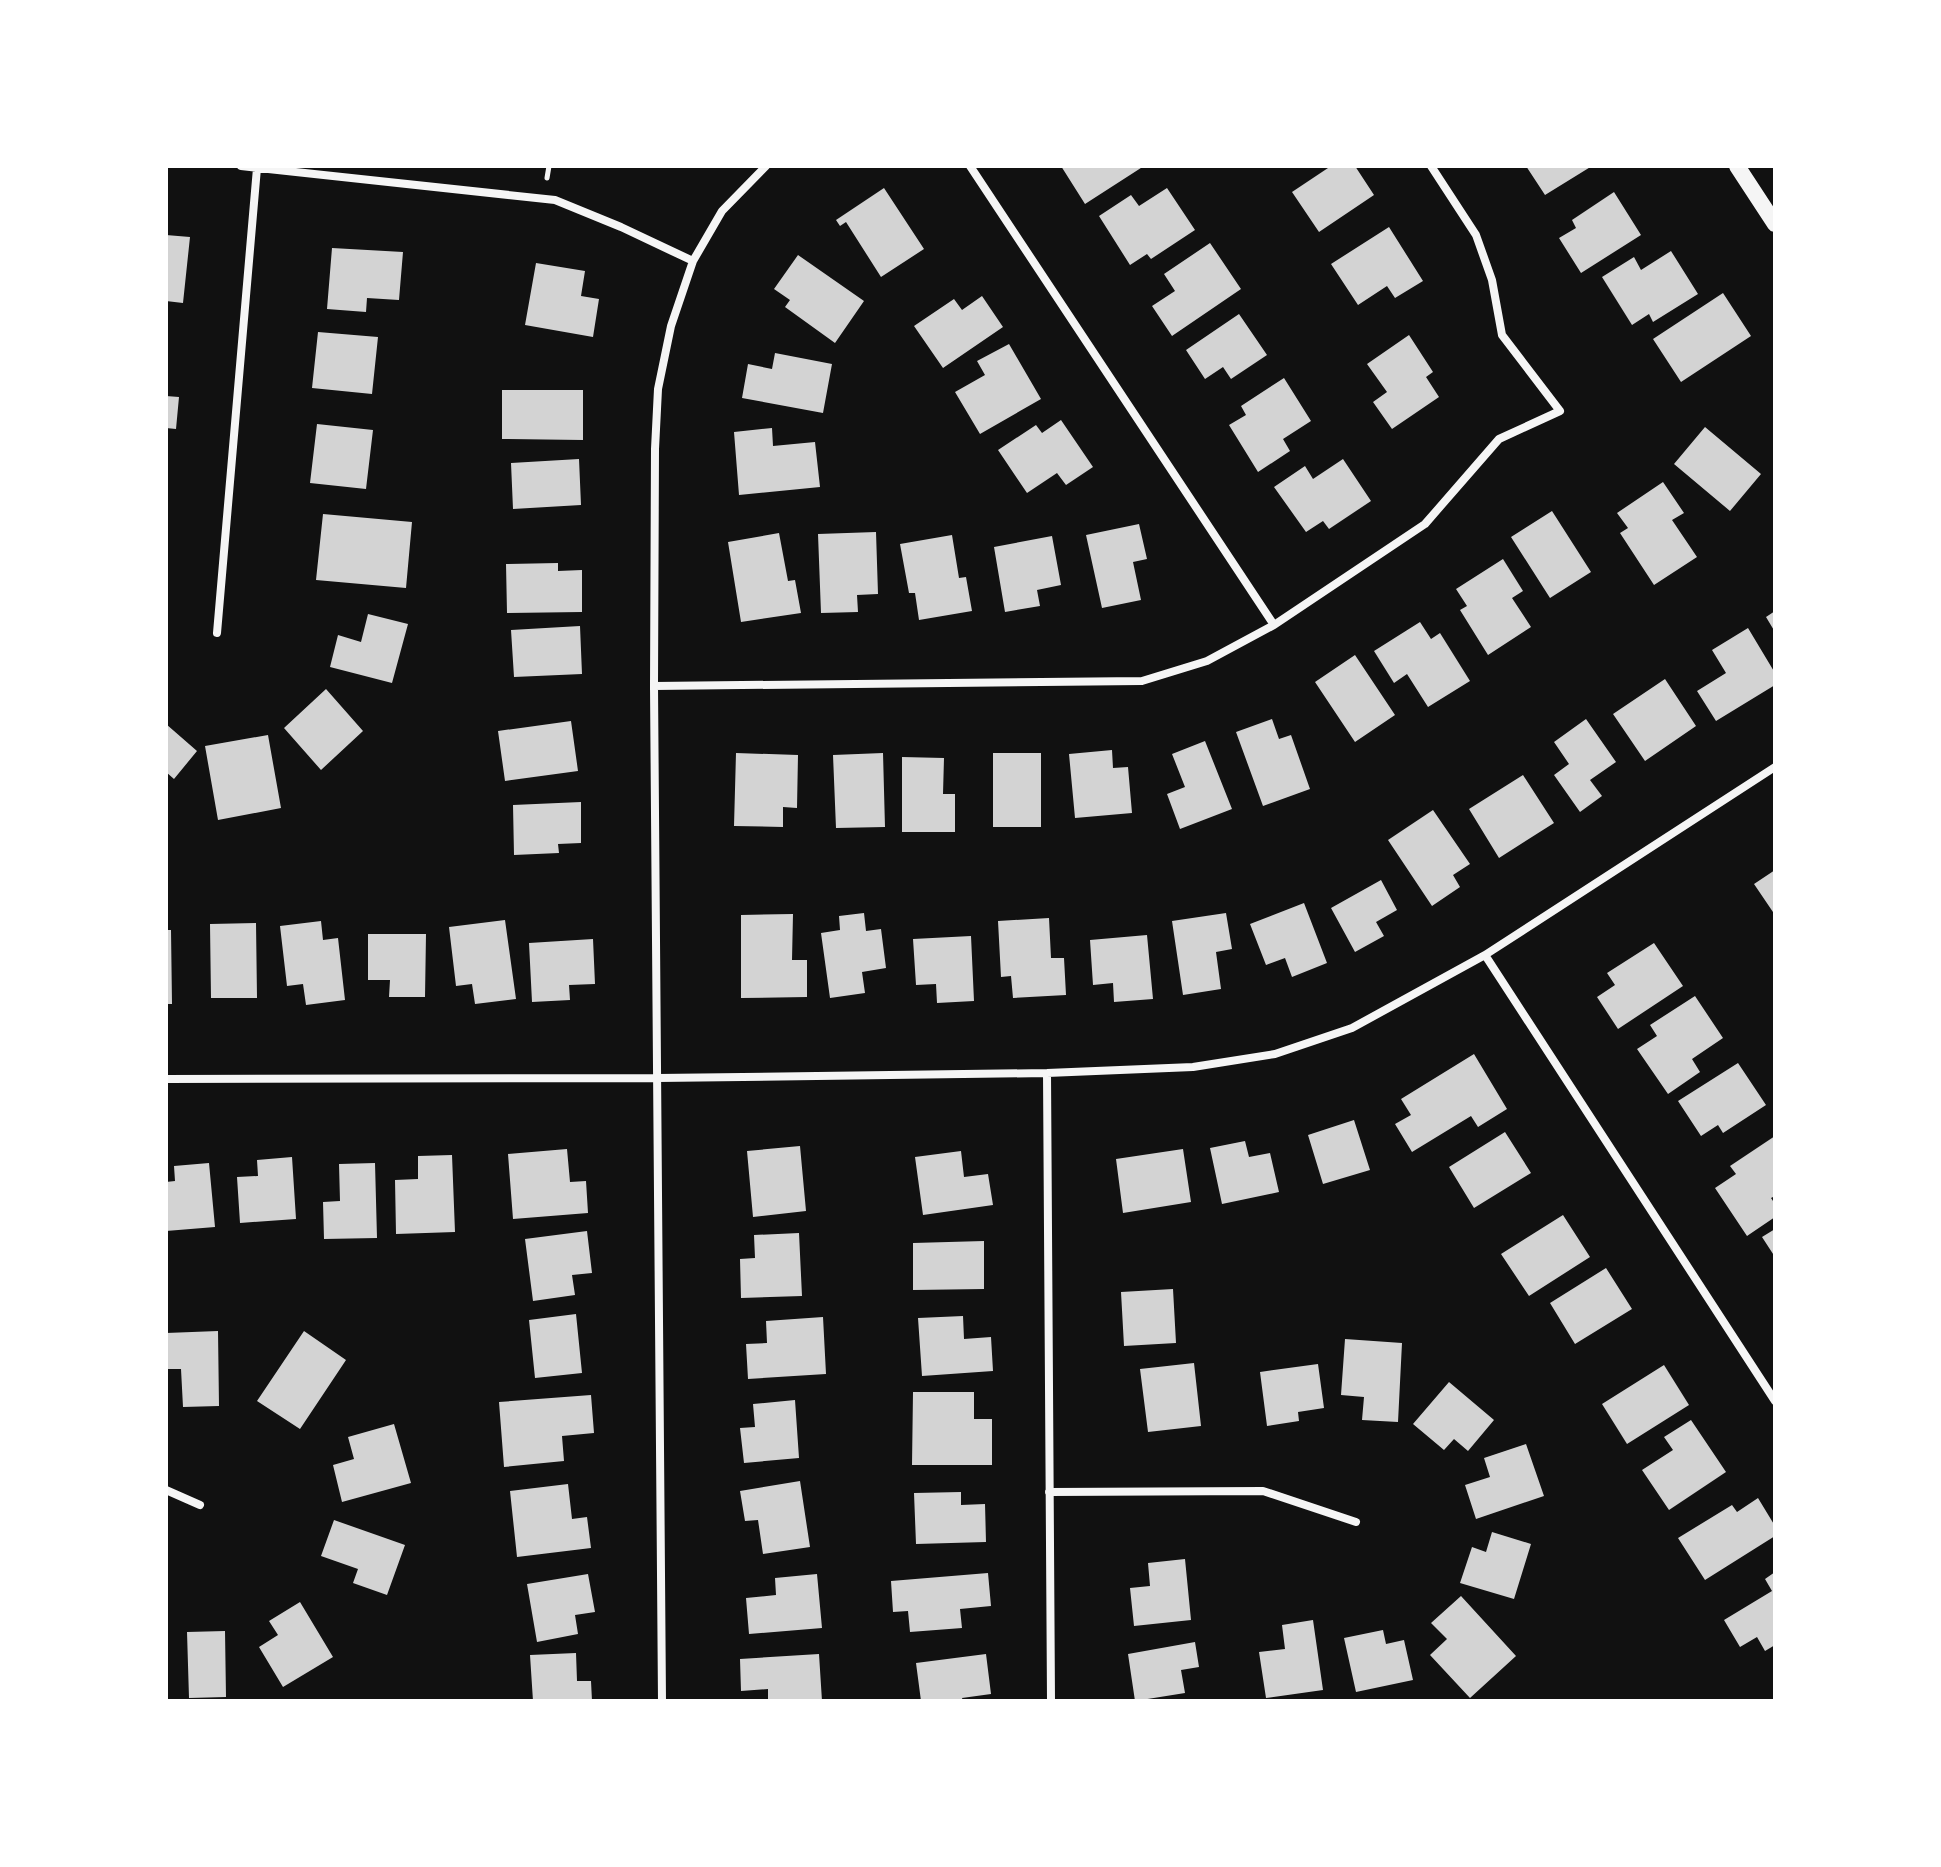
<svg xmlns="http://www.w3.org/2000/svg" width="1941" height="1867" viewBox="0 0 1941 1867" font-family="Poppins,sans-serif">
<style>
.building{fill:#d3d3d3}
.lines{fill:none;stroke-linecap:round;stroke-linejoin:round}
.path{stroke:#f5f5f5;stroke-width:5}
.minor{stroke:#f5f5f5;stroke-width:8}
.secondary{stroke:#f5f5f5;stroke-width:16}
</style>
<rect width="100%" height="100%" fill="#111"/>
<path class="building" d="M1061,166H1144L1085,204Z
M1331,166H1355L1374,195L1319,232L1292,192Z
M1526,166H1592L1545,195Z
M884,188L924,249L881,277L846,222L840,226L836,220Z
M1167,188L1195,230L1151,259L1147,254L1130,265L1099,216L1131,195L1139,206Z
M1614,192L1641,235L1581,273L1559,238L1576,228L1572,220Z
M1389,227L1423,281L1395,298L1387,286L1358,305L1331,264Z
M166,235L190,237L183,303L166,301Z
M1210,243L1241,289L1172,336L1152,306L1175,291L1164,274Z
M332,248L403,252L399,300L367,298L366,312L327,309Z
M1671,251L1698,294L1653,322L1649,314L1632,325L1602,277L1634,257L1641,270Z
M798,255L864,301L835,343L785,307L790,300L774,289Z
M536,263L585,271L581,296L599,299L593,337L525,325Z
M1723,293L1751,336L1681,382L1653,339Z
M982,296L1003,327L943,368L914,326L954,299L962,310Z
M1239,314L1267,355L1231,379L1223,367L1205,379L1186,350Z
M318,332L378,337L372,394L312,388Z
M1409,335L1433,372L1426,377L1439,397L1392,429L1373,402L1387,392L1367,364Z
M1009,344L1041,399L980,434L955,392L985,375L977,361Z
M775,353L832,364L823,413L742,398L748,364L772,369Z
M1284,378L1311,421L1283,439L1290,451L1258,472L1229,425L1246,415L1241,406Z
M502,390H583V440L502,439Z
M166,396L179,397L176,429L166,428Z
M1061,420L1093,467L1066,485L1057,473L1027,493L998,450L1036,425L1042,433Z
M317,424L373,430L366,489L310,483Z
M1705,427L1761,474L1730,511L1674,464Z
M772,428L773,446L815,442L820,487L739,495L734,432Z
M579,459L581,505L513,509L511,463Z
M1343,459L1371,501L1329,529L1323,521L1306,532L1274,487L1305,466L1313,479Z
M1663,482L1684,513L1672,520L1697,557L1654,585L1620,533L1628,528L1617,513Z
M1552,511L1591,572L1550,598L1511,537Z
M323,514L412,522L406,588L316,580Z
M1139,524L1147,559L1133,562L1141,600L1102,608L1086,535Z
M876,532L878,594L857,595L858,612L821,613L818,534Z
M779,533L788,581L795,580L801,613L741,622L728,542Z
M952,535L959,578L966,577L972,611L919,620L915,593H909L900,544Z
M1052,536L1061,585L1037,590L1040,606L1005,612L994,547Z
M1503,559L1523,591L1512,598L1531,627L1488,655L1460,610L1467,606L1456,589Z
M558,563V571L582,570V612L507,613L506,564Z
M1775,611V632L1766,617Z
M368,614L408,624L392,683L330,667L338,635L361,642Z
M1420,622L1431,639L1440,633L1470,681L1428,707L1407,674L1394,683L1374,651Z
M580,626L582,674L514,677L511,630Z
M1748,628L1775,673V685L1716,721L1697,691L1726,673L1712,650Z
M1355,655L1395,715L1355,742L1315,682Z
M1665,679L1696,726L1645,761L1613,714Z
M326,689L363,731L321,770L284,728Z
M1272,719L1279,739L1291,735L1310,789L1263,806L1236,732Z
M1586,719L1616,762L1590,780L1602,796L1580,812L1554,775L1569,764L1554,742Z
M571,721L578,771L505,781L498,731Z
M166,724L197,751L174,779L166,772Z
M268,735L281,808L218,820L205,746Z
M1205,741L1232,809L1180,829L1167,794L1185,787L1172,754Z
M1112,750L1113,768L1128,767L1132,813L1075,818L1069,754Z
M736,753L798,755L797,808L783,807V827L734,826Z
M883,753L885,827L836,828L833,755Z
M993,753H1041V827H993Z
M902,757L944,758L943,794H955V832H902Z
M1523,775L1554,823L1499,858L1469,809Z
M581,802V843L558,844L559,853L514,855L513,805Z
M1433,810L1470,864L1453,875L1460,887L1432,906L1388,840Z
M1775,870V915L1754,884Z
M1381,880L1397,910L1376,922L1384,936L1355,952L1331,908Z
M1304,903L1327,963L1292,977L1285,958L1266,965L1250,924Z
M864,913L866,931L881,929L886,968L862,972L865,993L830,998L821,933L840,930L839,916Z
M1226,913L1232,949L1216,952L1221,989L1183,995L1172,921Z
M793,914L792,960H807V997L741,998V915Z
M1049,918L1051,958H1064L1066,995L1013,998L1011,976L1001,977L998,921Z
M505,920L516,999L475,1004L472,984L456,986L449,927Z
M321,921L323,940L338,938L345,1000L306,1005L303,984L287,986L280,926Z
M256,923L257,998H211L210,924Z
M166,930H171L172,1004H166Z
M368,934H426L425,997H389L390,980H368Z
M1147,935L1153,999L1114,1002L1113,983L1093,985L1090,940Z
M971,936L974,1001L937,1003L936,984L916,985L913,939Z
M593,939L595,984L569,985L570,1000L532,1002L529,943Z
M1654,943L1683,986L1618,1029L1597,997L1615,985L1607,973Z
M1695,996L1723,1038L1692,1059L1700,1072L1668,1094L1637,1049L1657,1036L1650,1025Z
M1474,1054L1507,1109L1478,1127L1471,1116L1412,1152L1395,1124L1411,1115L1401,1099Z
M1738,1063L1766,1105L1723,1133L1718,1125L1701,1136L1678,1101Z
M1354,1120L1370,1170L1323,1184L1308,1135Z
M1505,1132L1531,1173L1474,1208L1449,1167Z
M1775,1136V1196L1771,1198L1775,1204V1217L1747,1236L1715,1188L1736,1174L1730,1166Z
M1245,1141L1249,1157L1270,1153L1279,1192L1222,1204L1210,1148Z
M800,1146L806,1211L753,1217L747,1151Z
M567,1149L570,1182L586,1181L588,1213L513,1219L508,1154Z
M1183,1149L1191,1202L1123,1213L1116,1159Z
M961,1151L964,1177L988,1174L993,1205L923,1215L915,1157Z
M452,1155L455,1232L396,1234L395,1180L418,1179V1156Z
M292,1157L296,1219L240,1223L237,1177L258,1176L257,1160Z
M209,1163L215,1227L166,1231V1182L175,1181L174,1166Z
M375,1163L377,1238L324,1239L323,1202L340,1201L339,1164Z
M1563,1215L1590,1257L1529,1296L1501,1254Z
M1775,1229V1257L1762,1237Z
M587,1231L592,1273L572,1275L575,1295L533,1301L525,1239Z
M799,1233L802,1296L741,1298L740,1259L755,1258L754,1235Z
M984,1241V1289L913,1290V1243Z
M1606,1268L1632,1309L1575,1344L1550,1303Z
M1173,1289L1176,1343L1124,1346L1121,1292Z
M576,1314L582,1373L535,1378L529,1320Z
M963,1316L964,1339L991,1337L993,1371L922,1376L918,1318Z
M823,1317L826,1374L748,1379L746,1344L767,1343L766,1321Z
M218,1331L219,1406L183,1407L181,1369H166V1333Z
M304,1331L346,1360L300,1429L257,1401Z
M1345,1339L1402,1343L1398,1422L1362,1420L1364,1397L1341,1395Z
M1194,1363L1201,1426L1148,1432L1140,1369Z
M1318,1364L1324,1408L1298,1412L1299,1421L1267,1426L1260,1372Z
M1664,1365L1689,1405L1627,1444L1602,1404Z
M1449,1382L1494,1420L1468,1451L1454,1439L1444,1450L1413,1424Z
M913,1392H974V1419H992V1465H912Z
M591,1395L594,1433L562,1436L564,1461L504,1467L499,1402Z
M795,1400L799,1458L744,1463L740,1428L755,1427L753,1404Z
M1691,1420L1726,1472L1669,1510L1642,1470L1673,1450L1664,1437Z
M394,1424L411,1483L342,1502L333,1465L354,1459L348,1437Z
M1526,1444L1544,1496L1476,1519L1465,1485L1490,1477L1484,1458Z
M800,1481L810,1547L763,1554L758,1520L745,1521L740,1491Z
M568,1484L572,1519L587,1517L591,1548L517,1557L510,1491Z
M961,1492V1505L985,1504L986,1542L916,1544L914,1493Z
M1758,1498L1775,1526V1536L1705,1580L1678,1538L1732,1505L1737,1512Z
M334,1520L405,1545L387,1595L353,1583L358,1569L321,1556Z
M1492,1532L1531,1544L1514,1599L1460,1583L1472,1547L1486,1552Z
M1185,1559L1191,1620L1134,1626L1130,1588L1150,1586L1148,1563Z
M1775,1572V1645L1765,1651L1757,1637L1740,1647L1724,1620L1772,1591L1765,1579Z
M988,1573L991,1606L960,1609L962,1628L910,1632L908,1611L893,1612L891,1581Z
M588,1574L595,1612L575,1615L578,1634L537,1642L527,1584Z
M817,1574L822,1628L749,1634L746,1598L776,1595L775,1578Z
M1461,1596L1516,1656L1470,1698L1430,1655L1447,1639L1431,1623Z
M300,1602L333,1657L283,1687L259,1647L278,1635L269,1621Z
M1313,1620L1323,1690L1266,1698L1259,1652L1285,1649L1282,1625Z
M1383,1630L1386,1644L1404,1640L1413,1680L1356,1692L1344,1638Z
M225,1631L226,1697L189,1698L187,1632Z
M1195,1642L1199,1667L1181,1670L1185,1693L1135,1701L1128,1654Z
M576,1653L577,1681H591L592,1701H533L530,1655Z
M819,1654L822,1701H768V1689L741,1691L740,1659Z
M986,1654L991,1694L962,1698L963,1701H921L916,1663Z"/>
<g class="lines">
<path class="path" d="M547,178L549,166"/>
<path class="minor" d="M241,166L555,200L621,227L693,261
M970,166L1274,625
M217,633L257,168
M654,686L1142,681L1207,661L1274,625L1425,524L1499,439L1560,411L1502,335L1492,280L1476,235L1431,166
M1485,955L1775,1401
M1047,1073L1051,1701
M166,1079L658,1078L1047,1073L1193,1067L1275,1054L1352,1028L1485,955L1775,767
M166,1490L200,1505
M1049,1492L1263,1491L1356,1522
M662,1701L654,686L655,449L658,389L671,326L693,261L722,211L766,166"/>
<path class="secondary" d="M1737,166L1775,224"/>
</g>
<rect width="1941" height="1867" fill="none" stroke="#ffffff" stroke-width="336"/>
</svg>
